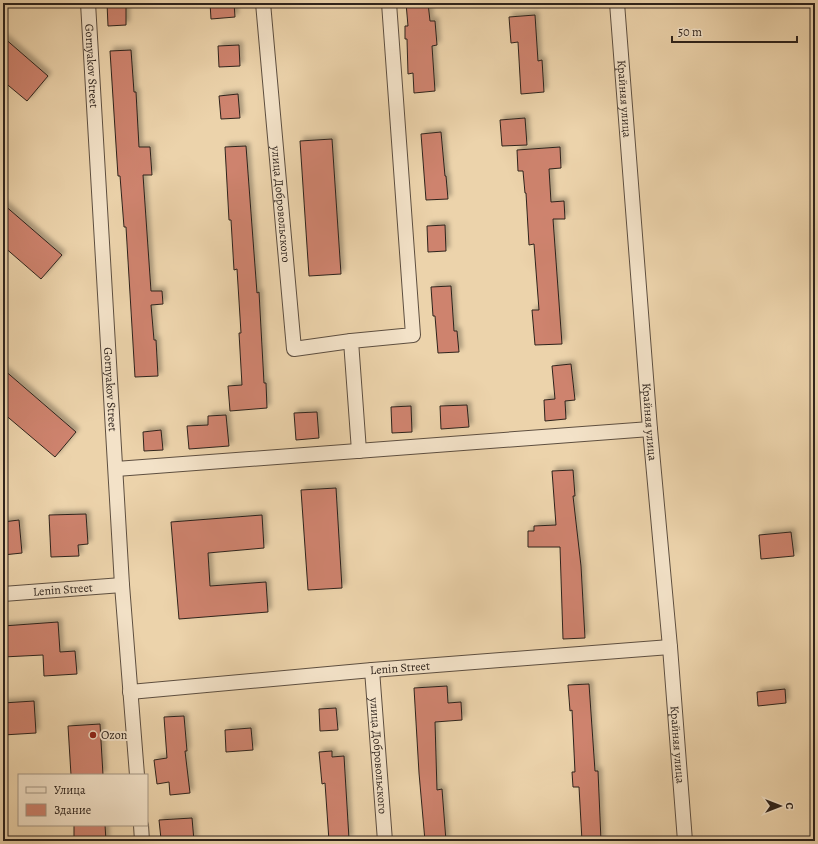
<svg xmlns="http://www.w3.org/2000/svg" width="818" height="844" viewBox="0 0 818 844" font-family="Alegreya,serif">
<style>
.building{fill:#ce836e;stroke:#2e231c;filter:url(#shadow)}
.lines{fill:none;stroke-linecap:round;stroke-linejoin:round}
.minor-casing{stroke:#5e4f40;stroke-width:16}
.minor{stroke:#f3e2c8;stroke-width:14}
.poi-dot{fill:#8f2418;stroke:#f3e2c8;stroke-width:1.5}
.labels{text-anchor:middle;stroke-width:4;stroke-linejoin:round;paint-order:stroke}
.street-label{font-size:12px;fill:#2e231c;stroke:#f3e2c8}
.poi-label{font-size:12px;fill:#2e231c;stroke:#f3e2c8;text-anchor:start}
</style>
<defs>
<filter id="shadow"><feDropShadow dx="3.5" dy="-3.5" stdDeviation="2" flood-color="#0004"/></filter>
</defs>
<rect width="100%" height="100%" fill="#ecd3ab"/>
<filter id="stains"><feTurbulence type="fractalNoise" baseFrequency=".005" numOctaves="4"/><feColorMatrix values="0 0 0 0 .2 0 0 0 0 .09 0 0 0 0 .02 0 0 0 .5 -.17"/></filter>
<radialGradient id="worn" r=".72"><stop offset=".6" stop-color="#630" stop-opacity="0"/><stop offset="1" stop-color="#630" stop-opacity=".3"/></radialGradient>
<path class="building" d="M107,3H126V25L108,26Z
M210,3H234L235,17L211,19Z
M406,3H428L430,21H435L437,45L432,46L435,91L414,93L413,73L408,74L407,39H405V26H408Z
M535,15L538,61L542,60L544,92L521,94L518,42L511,43L509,17Z
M3,37L48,76L27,101L3,81Z
M239,45L240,66L219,67L218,46Z
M131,50L134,92H136L139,147H150L152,175H143L151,291H162L163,304L151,305L154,340H156L158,376L135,377L126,227H124L120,176H118L110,51Z
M238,94L240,118L221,119L219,96Z
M525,118L527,145L502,146L500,120Z
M441,132L445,176H446L448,199L426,200L421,134Z
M332,139L341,274L309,276L300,141Z
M246,146L257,293L259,292L264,383H266L267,408L230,411L228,386L242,385L239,333H241L237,269L234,270L231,220H229L225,147Z
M560,147L561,168L549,169L551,202L564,201L565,219H553L562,344L535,345L532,310H539L534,244L529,245L526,193H525L523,171H518L517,150Z
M3,204L62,255L41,279L3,246Z
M445,225L446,251L428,252L427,226Z
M451,286L454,331H457L459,352L438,353L435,316H433L431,287Z
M571,364L575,400L565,401L566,419L545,421L544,400L555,399L552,366Z
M3,369L76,432L55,457L3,413Z
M467,405L469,427L441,429L440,406Z
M411,406L412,432L392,433L391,407Z
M317,412L319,438L296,440L294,413Z
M226,415L229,446L189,449L187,426L208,425V416Z
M161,430L163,450L144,451L143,432Z
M573,470L575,496H573L581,566L585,638L563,639L560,547H528V531H534V526L556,525L552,471Z
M336,488L342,588L308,590L301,490Z
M86,514L88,544L78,545L79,556L51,557L49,515Z
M262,515L264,548L208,553L210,586L266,582L268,612L179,619L171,522Z
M19,520L22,553L3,555V522Z
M791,532L794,556L761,559L759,535Z
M58,622L60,652L75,651L77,674L44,676L43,655L3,657V626Z
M589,684L595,771H598L601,841H582L579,787H573L572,772H575L572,710L570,711L568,685Z
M447,686L448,703L461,702L462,720L435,722L437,790L442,789L446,841H425L419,773L414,688Z
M785,689L786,703L758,706L757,692Z
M34,701L36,733L3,735V703Z
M336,708L338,730L320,731L319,709Z
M184,716L187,751H185L190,793L170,795L169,782L157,784L154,760L167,758L164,717Z
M100,724L103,775H71L68,726Z
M251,728L253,750L226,752L225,730Z
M332,751V757L344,756L349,839L329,841L325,783L322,784L319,752Z
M192,818L194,841H171V838L161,839L159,820Z
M74,825H105L106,841H74Z"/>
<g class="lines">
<g class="minor-casing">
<g id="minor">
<path id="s1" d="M88,3L122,585L137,775"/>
<path id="s2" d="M263,3L294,349L351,341"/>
<path id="s3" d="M617,3L650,429L670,647L685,841"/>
<path d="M359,451L351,341L413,335L389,3"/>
<path d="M116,469L650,429"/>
<path id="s4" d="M3,594L122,585"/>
<path id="s5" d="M372,670L385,841"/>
<path id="s6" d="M130,692L372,670L670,647"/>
<path d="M141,825L142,841"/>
</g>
</g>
<use href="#minor" class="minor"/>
</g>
<circle class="poi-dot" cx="93" cy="735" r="4"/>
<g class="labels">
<g class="street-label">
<text dy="4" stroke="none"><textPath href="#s1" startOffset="63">Gornyakov Street</textPath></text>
<text dy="4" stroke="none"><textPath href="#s3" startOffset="96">Крайняя улица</textPath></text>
<text dy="4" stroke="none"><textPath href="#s2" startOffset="202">улица Добровольского</textPath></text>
<text dy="4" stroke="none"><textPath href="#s1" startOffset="387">Gornyakov Street</textPath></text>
<text dy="4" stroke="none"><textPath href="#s3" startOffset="420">Крайняя улица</textPath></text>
<text dy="4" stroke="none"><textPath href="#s4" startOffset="60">Lenin Street</textPath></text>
<text dy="4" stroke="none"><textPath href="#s6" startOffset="271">Lenin Street</textPath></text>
<text dy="4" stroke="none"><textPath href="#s3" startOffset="744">Крайняя улица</textPath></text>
<text dy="4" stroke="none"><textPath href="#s5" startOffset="86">улица Добровольского</textPath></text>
</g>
<g class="poi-label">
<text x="101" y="739">Ozon</text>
</g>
</g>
<rect width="818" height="844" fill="none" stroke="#ecd3ab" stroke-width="16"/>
<rect x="4" y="4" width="810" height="836" fill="none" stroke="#2e231c" stroke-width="2"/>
<rect x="8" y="8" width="802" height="828" fill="none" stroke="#2e231c"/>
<rect x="18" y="774" width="130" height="52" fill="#f3e2c8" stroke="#a49683"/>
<rect x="26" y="787" width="20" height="6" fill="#f3e2c8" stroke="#a49683"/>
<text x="54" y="794" font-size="12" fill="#2e231c">Улица</text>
<rect x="26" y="804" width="20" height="12" fill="#ce836e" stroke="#a49683"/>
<text x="54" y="814" font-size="12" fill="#2e231c">Здание</text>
<g transform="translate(780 806) rotate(90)" stroke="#f3e2c8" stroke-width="3" paint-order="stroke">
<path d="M0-3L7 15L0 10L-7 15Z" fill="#2e231c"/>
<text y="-6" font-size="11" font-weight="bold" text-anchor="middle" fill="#2e231c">С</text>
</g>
<path d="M672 36v6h125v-6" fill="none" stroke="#2e231c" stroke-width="2"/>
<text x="678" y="36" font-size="12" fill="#2e231c" stroke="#f3e2c8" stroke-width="3" paint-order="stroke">50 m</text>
<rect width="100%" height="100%" filter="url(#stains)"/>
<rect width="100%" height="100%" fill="url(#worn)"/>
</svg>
